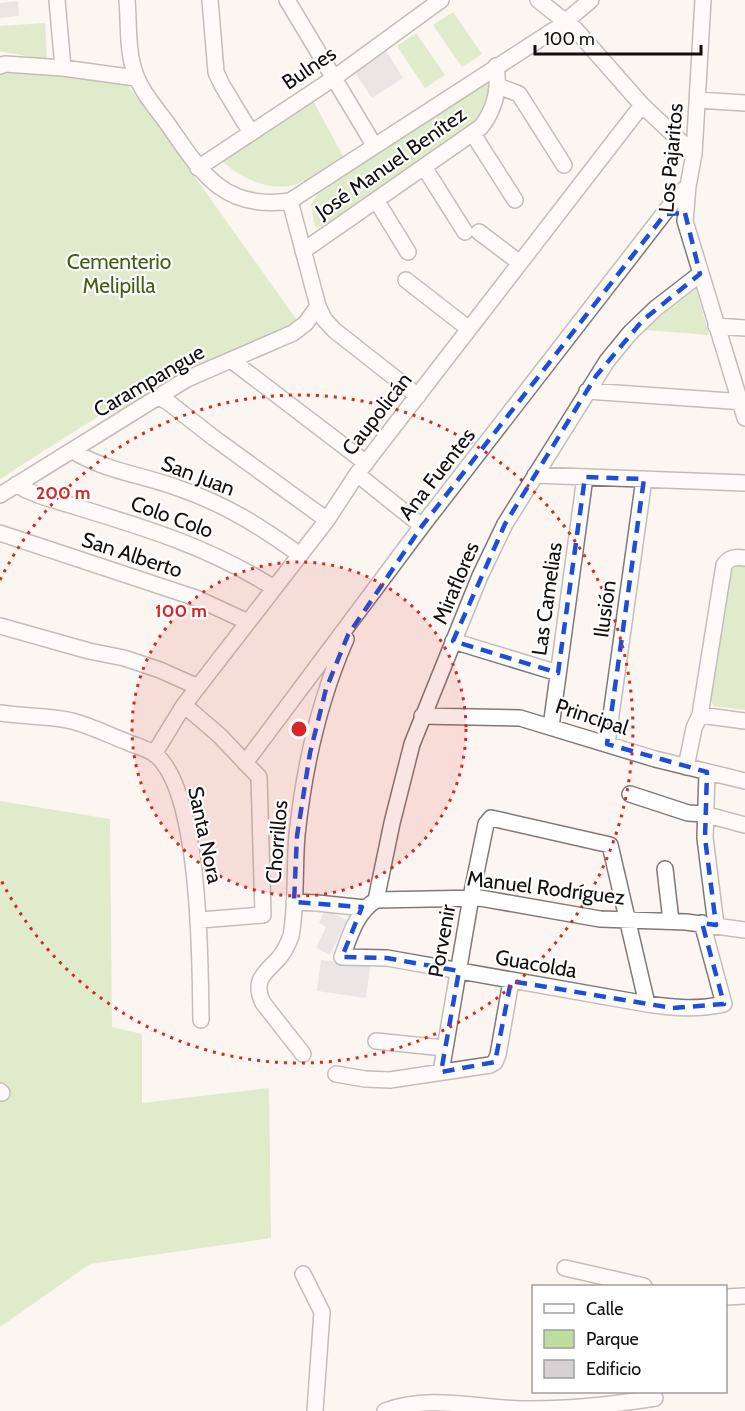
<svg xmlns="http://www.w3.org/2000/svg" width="745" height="1411" viewBox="0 0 745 1411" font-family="Cabin,sans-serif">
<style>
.green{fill:#bede9e}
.building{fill:#d9d0d3}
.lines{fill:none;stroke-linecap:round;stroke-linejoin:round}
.minor-casing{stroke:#807976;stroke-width:18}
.minor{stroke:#fff;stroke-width:15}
.marked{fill:none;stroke:#1d4ed8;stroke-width:4.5;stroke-dasharray:12 8;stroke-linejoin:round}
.ring{fill:none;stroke:#d62828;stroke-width:3;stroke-dasharray:3 6}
.labels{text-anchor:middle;stroke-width:4.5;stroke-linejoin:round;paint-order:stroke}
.street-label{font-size:21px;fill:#120f0e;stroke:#fff}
.park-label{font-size:21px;fill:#405e14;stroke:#fff}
.centre{fill:#d62828;stroke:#fff;stroke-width:3}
.ring-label{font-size:18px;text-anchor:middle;font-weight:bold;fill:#d62828;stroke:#fff;stroke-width:4.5;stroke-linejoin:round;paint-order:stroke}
</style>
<rect width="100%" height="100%" fill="#fcf5f1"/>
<path class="green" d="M453,12L482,54L462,67L433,25Z
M45,23L47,60L0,51V26Z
M416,33L445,75L425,88L397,46Z
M0,67L126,83L165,135L299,323L199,365L120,416L113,407L0,479Z
M487,81L493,90L490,102L474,125L330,225L315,227L311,204L319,192L332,181Z
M311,97L343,156C328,165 311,180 294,185C265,192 235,175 217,156Z
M691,288L696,289L709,335L645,330Z
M736,562H745V710L714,706L708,696L730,568Z
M0,801L110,819L112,1027L142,1034V1103L269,1088L271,1238L90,1264L0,1327Z"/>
<path class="building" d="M18,1L19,16L0,18V3Z
M383,46L403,78L372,98L351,67Z
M325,909L347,920L330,955L316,948L326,927L319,923Z
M321,960L370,966L366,998L317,991Z"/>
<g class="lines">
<g class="minor-casing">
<path id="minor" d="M57,0L63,68
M127,0C129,23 127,51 135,73C141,91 156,108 167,123C201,172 223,211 290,201L560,26L591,0
M210,0L216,72L222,85L251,133
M287,0L374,145
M538,0L576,30L642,105L694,154
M703,0L694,154L688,186L685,221L745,418
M0,66L5,64L63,68L136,78
M498,86L519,94L564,165
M698,100L745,103
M473,134L515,200
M424,167L465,232
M198,168L334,78L441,0
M376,200L408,252
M290,201L318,306L324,319L334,330L418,396
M479,232L520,263
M303,251L481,127C495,109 500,90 496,66
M700,274L656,308L630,333L607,361L505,524L480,576L412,744L392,823L376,900C356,913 350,935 342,957L387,958L647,1004C674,1008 697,1010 724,1004L702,923
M406,280L469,329
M716,326L745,328
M231,360L366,463
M587,391L745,402
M158,397L168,402L214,438L327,520
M73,451C105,471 143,475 178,488C225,504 260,526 300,555
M357,474L422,526
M535,475L745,483
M17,484L26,490L41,496C124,522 200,541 274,588
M0,495L187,379L293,333L306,323L318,306
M0,533L196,598L248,622
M0,626L89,651L124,658L160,670L198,687
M453,641L558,673
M184,705L219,735L259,777L263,915L200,920
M0,713C24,717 49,715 72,721C91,726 109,735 127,742C136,746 149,749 156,755C201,794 200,962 201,1020
M700,715L745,721
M422,716L520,718L655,759L745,781
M551,727L585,477
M607,744L644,479
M154,754L184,705L327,520L357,474L642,105
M245,763L422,526L679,194L688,186
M686,767L694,728L700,715L724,565C729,557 736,557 745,558
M707,772L705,838L716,925
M630,794L688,813L704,814L745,825
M665,869L671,921
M376,900L480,898L600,919L686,922L745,930
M294,902L317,903L365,908
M376,1041L444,1048
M303,1054L263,1003C252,980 265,973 279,958C285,951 288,944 291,936C297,903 294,869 297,835C304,768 319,701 346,639
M441,1072L471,897L486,824L491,818L610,845L647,1004
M336,1074L365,1079L390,1080L490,1065L495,1062L498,1055L511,981
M0,1091L2,1093
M565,1268L644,1286
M303,1274L322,1312L315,1411
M726,1297L745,1296
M385,1411C428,1394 477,1408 522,1409C567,1410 611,1405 655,1398"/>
</g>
<use href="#minor" class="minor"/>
</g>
<path d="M0 0H745V1411H0ZM685,213L700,274L643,320L596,376L505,524L453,641L558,673L585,477L644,479L607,744L707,772L705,838L716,925L702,923L724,1004L672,1008L511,981L495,1062L441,1072L459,971L387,958L342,957L362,907L294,902L297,836L310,753L326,689L348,635L422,526L665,214Z" fill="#fcf5f1" fill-opacity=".55" fill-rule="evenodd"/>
<path class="marked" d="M685,213L700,274L643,320L596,376L505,524L453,641L558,673L585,477L644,479L607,744L707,772L705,838L716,925L702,923L724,1004L672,1008L511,981L495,1062L441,1072L459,971L387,958L342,957L362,907L294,902L297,836L310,753L326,689L348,635L422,526L665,214Z"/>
<circle cx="299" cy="729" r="167" fill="#d62828" fill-opacity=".12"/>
<g class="ring">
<circle cx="299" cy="729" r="167"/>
<path d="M0 580A334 334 0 1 1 0 878"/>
</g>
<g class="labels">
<g class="street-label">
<text transform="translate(309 68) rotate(-34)" y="7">Bulnes</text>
<text transform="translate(671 158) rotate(-85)" y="7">Los Pajaritos</text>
<text transform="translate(391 163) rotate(-35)" y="7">José Manuel Benítez</text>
<text transform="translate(149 381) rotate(-30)" y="7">Carampangue</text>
<text transform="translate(377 414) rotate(-52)" y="7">Caupolicán</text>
<text transform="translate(437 474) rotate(-52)" y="7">Ana Fuentes</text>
<text transform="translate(198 476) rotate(21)" y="7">San Juan</text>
<text transform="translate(172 517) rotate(20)" y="7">Colo Colo</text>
<text transform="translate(132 555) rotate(18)" y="7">San Alberto</text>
<text transform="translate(456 583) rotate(-67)" y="7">Miraflores</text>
<text transform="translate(547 599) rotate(-82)" y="7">Las Camelias</text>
<text transform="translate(605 609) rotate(-82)" y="7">Ilusión</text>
<text transform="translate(592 717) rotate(18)" y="7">Principal</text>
<text transform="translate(205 835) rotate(78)" y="7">Santa Nora</text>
<text transform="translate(277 842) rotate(-85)" y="7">Chorrillos</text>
<text transform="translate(546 888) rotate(7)" y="7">Manuel Rodríguez</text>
<text transform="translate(442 941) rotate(-80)" y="7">Porvenir</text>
<text transform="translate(536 964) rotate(10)" y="7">Guacolda</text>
</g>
<g class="park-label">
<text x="119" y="269">Cementerio<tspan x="119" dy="24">Melipilla</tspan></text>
</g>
</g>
<circle cx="299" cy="729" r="9" class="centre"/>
<g class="ring-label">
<text x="63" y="499">200 m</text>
<text x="181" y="617">100 m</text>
</g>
<rect x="532" y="1285" width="195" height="108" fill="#ffffff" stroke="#a09f9f" stroke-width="1.5"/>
<rect x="544" y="1304" width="30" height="9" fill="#ffffff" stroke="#a09f9f" stroke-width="1.5"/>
<text x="586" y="1315" font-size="18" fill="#120f0e">Calle</text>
<rect x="544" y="1330" width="30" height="18" fill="#bede9e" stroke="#a09f9f" stroke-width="1.5"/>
<text x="586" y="1345" font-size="18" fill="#120f0e">Parque</text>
<rect x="544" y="1360" width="30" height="18" fill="#d9d0d3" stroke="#a09f9f" stroke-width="1.5"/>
<text x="586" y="1375" font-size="18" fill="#120f0e">Edificio</text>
<path d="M535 45v9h166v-9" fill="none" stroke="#120f0e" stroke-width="3"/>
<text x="544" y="45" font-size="18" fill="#120f0e" stroke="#ffffff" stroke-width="4.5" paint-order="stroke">100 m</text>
</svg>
